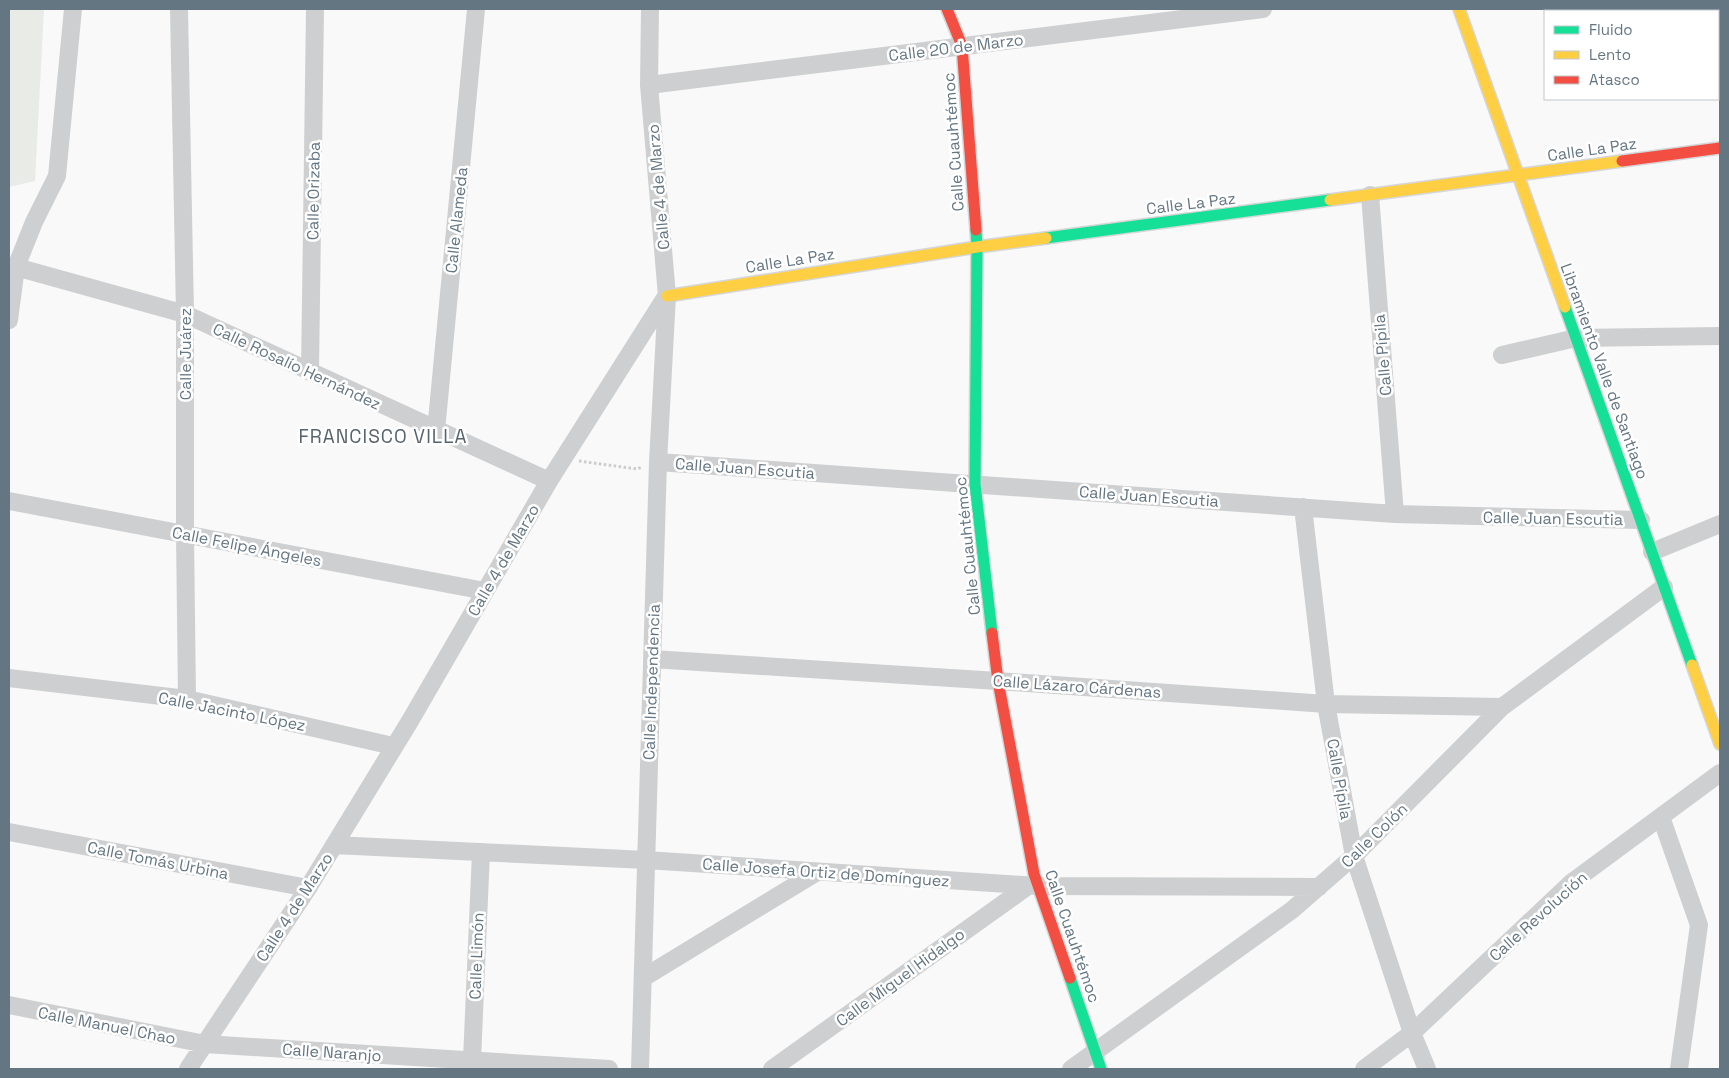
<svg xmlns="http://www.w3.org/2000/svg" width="1729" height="1078" viewBox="0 0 1729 1078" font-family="'Space Grotesk',sans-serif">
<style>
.green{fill:#e8ebe6}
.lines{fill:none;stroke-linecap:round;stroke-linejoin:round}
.fast-casing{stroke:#d5d6d7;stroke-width:14}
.slow-casing{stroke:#d5d6d7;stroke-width:14}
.jam-casing{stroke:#d5d6d7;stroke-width:14}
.path{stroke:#cbcccd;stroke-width:3;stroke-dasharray:2.5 2.5;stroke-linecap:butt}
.street{stroke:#cecfd0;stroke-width:18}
.fast{stroke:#16e098;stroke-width:11}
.slow{stroke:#ffcf43;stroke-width:11}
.jam{stroke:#f24e42;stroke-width:11}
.labels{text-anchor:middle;stroke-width:5;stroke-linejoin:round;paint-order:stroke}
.street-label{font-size:16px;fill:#657683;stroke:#fff}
.quarter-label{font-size:19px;letter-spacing:1px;fill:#57646e;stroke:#fff}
</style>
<rect width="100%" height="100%" fill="#f9f9f9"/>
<path class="green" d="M9,9H44L35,181L9,187Z"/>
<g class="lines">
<g class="fast-casing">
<path id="fast" d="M976,230L977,247L975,484L992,633
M1046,238L1330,200
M1565,307L1692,665
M1070,978L1101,1069"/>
</g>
<g class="slow-casing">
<path id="slow" d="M1459,9L1565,307
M1330,200L1622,161
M667,296L977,247L1046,238
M1692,665L1720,744"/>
</g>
<g class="jam-casing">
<path id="jam" d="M947,9L962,46L976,230
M1622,161L1720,148
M992,633L998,681L1034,874L1070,978"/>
</g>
<path class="path" d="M579,461L637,469L642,467"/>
<path class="street" d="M179,9L185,314V534L187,699
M649,85L1263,9
M1370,195L1395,514
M9,268L16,267L185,314L549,481
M9,320L16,267L34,222L57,176L73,9
M1502,355L1576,338L1720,336
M310,372L315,9
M436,431L476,9
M658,462L1395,514L1641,520
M9,501L485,591
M1303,507L1326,704L1354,856L1412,1033L1427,1069
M1652,552L1720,524
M652,659L998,681L1326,704L1502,707
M9,678L187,699L393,746
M1661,817L1699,925L1679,1069
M9,832L308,888
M334,845L646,860L1038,886L1319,887
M643,978L817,872
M9,1005L205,1044L609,1069
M472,1060L481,852
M188,1069L308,888L410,721L549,481L665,298
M640,1069L658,462L667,296L649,85L650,9
M772,1069L1028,886
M1071,1069L1292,910L1354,856L1502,707L1664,587
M1364,1069L1412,1033L1571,883L1720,773"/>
<use href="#fast" class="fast"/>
<use href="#slow" class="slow"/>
<use href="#jam" class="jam"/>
</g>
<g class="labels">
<g class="street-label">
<text transform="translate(956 47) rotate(-7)" y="6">Calle 20 de Marzo</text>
<text transform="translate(953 142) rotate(-94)" y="6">Calle Cuauhtémoc</text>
<text transform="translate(1592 149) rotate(-8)" y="6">Calle La Paz</text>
<text transform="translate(658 187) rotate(-95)" y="6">Calle 4 de Marzo</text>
<text transform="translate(313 191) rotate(-89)" y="6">Calle Orizaba</text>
<text transform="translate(1191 203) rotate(-7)" y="6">Calle La Paz</text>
<text transform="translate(456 220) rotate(-84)" y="6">Calle Alameda</text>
<text transform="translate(790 260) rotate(-9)" y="6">Calle La Paz</text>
<text transform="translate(185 354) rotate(-90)" y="6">Calle Juárez</text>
<text transform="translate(1382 355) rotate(-95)" y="6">Calle Pípila</text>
<text transform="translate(297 366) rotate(25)" y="6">Calle Rosalío Hernández</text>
<text transform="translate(1605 371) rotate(70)" y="6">Libramiento Valle de Santiago</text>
<text transform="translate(745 468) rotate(4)" y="6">Calle Juan Escutia</text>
<text transform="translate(1149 496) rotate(4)" y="6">Calle Juan Escutia</text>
<text transform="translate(1553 518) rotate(1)" y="6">Calle Juan Escutia</text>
<text transform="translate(247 546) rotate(11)" y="6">Calle Felipe Ángeles</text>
<text transform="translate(967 546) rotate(-96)" y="6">Calle Cuauhtémoc</text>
<text transform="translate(503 560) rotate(-60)" y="6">Calle 4 de Marzo</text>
<text transform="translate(651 682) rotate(-88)" y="6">Calle Independencia</text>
<text transform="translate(1077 686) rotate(4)" y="6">Calle Lázaro Cárdenas</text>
<text transform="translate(232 711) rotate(11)" y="6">Calle Jacinto López</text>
<text transform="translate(1340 779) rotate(80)" y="6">Calle Pípila</text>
<text transform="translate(1374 835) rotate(-44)" y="6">Calle Colón</text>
<text transform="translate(158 860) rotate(11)" y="6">Calle Tomás Urbina</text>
<text transform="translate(826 872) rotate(4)" y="6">Calle Josefa Ortiz de Domínguez</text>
<text transform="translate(294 907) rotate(-57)" y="6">Calle 4 de Marzo</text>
<text transform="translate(1538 916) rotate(-42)" y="6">Calle Revolución</text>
<text transform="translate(1073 936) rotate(71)" y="6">Calle Cuauhtémoc</text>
<text transform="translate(476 956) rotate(-88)" y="6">Calle Limón</text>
<text transform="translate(900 977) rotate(-36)" y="6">Calle Miguel Hidalgo</text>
<text transform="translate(107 1025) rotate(11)" y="6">Calle Manuel Chao</text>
<text transform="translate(332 1052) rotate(4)" y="6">Calle Naranjo</text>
</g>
<g class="quarter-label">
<text x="383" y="443">FRANCISCO VILLA</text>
</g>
</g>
<rect width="1729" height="1078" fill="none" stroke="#657683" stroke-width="20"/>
<rect x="1544" y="10" width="175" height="90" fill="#ffffff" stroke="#c1c8cd"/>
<rect x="1554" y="26" width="25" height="8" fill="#16e098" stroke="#c1c8cd"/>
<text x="1589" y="35" font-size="15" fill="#657683">Fluido</text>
<rect x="1554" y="51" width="25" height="8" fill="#ffcf43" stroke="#c1c8cd"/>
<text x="1589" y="60" font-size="15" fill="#657683">Lento</text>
<rect x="1554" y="76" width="25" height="8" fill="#f24e42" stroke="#c1c8cd"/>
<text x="1589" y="85" font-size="15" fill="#657683">Atasco</text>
</svg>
